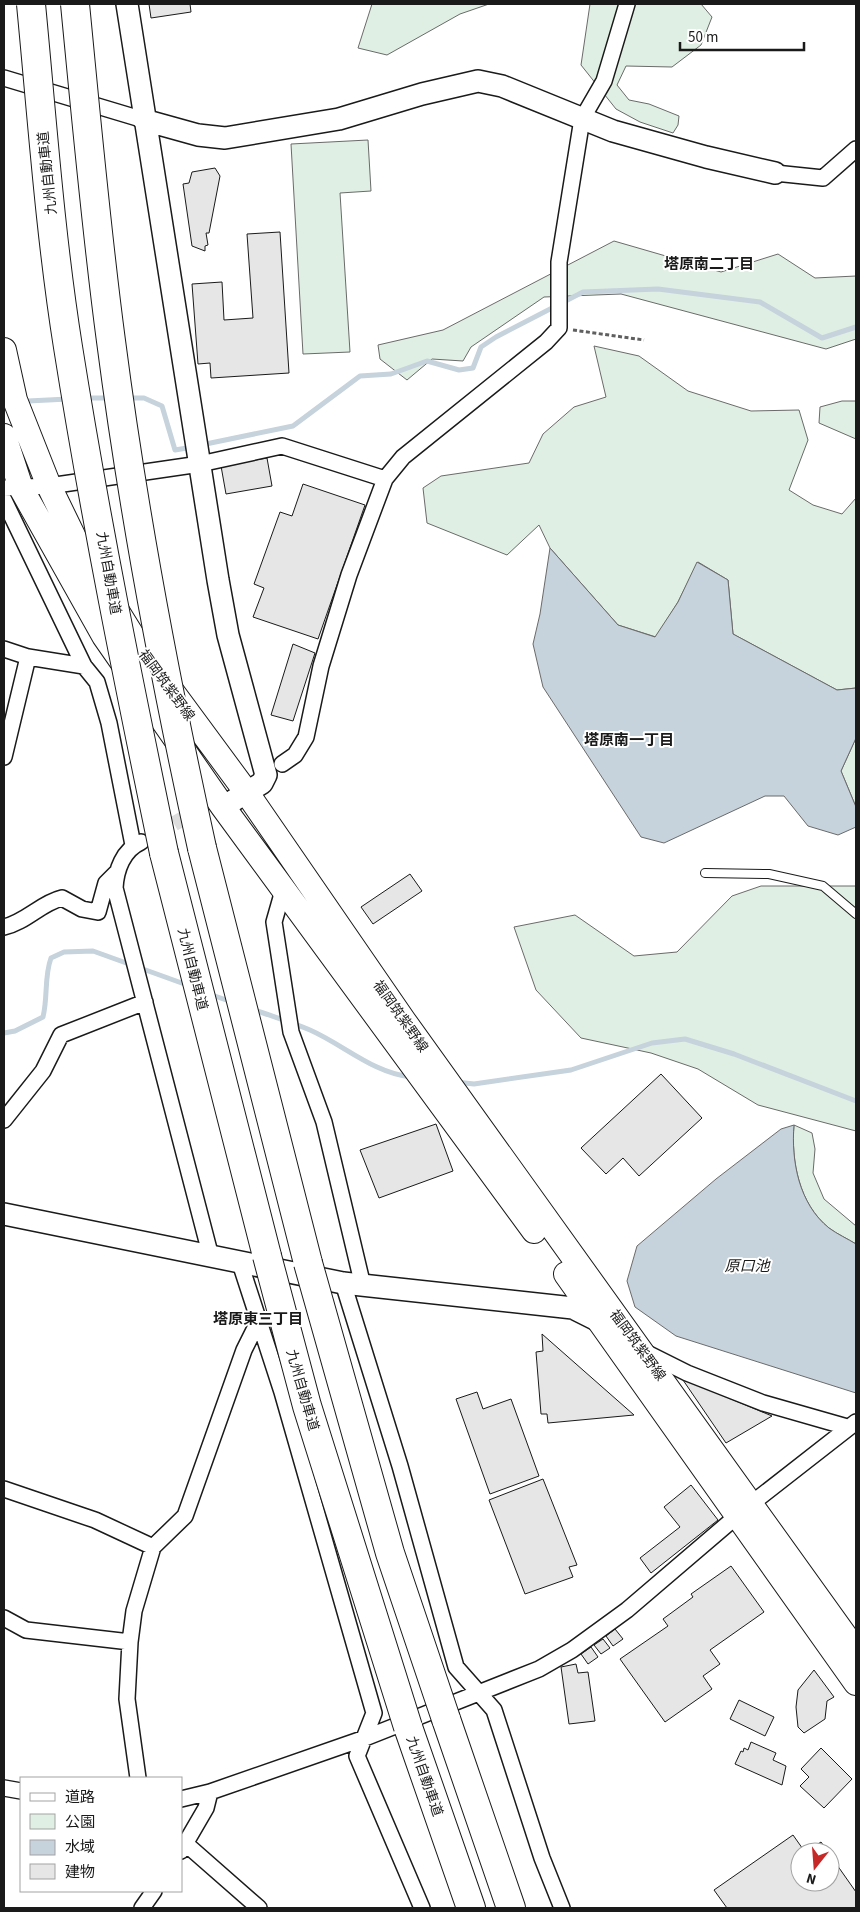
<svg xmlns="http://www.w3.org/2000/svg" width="860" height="1912" viewBox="0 0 860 1912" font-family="'Source Sans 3','Noto Sans JP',sans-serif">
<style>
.green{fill:#e0efe3;stroke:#6a6a6a}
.water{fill:#c6d2dc;stroke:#6a6a6a}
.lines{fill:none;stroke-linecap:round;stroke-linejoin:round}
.stream{stroke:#c6d2dc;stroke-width:5}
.building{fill:#e6e6e6;stroke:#1a1a1a}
.street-tunnel{stroke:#ddd;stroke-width:15;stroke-dasharray:15 8;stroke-linecap:butt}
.lane-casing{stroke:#1a1a1a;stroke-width:10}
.street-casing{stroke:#1a1a1a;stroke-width:18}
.secondary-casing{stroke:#1a1a1a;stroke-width:24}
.primary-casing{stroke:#1a1a1a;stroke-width:26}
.highway-casing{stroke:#1a1a1a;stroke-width:30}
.path{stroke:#5f5f5f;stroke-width:3;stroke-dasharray:4 2.5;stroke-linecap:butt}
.lane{stroke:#fff;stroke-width:8}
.street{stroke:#fff;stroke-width:15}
.secondary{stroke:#fff;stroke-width:21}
.primary{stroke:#fff;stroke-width:24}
.highway{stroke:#fff;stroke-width:28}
.highway-bridge-casing{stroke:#1a1a1a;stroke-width:30;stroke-linecap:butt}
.highway-bridge{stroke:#fff;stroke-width:28}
.labels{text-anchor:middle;stroke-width:4;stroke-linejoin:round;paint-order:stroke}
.street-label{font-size:14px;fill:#1a1a1a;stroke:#fff}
.neighbourhood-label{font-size:15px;font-weight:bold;fill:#1a1a1a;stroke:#fff}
.water-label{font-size:15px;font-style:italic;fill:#1a1a1a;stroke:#fff}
</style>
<rect width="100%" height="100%" fill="#fff"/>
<path class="green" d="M372,4H489L460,14L387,55L358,48Z
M590,4H701L712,17L701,45L672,67L626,66L617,85L629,100L649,104L679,116L678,125L673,133L640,122L616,109L581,65Z
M368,140L371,191L340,193L350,352L303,354L291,144Z
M614,241L721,272L778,254L815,278L856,276V339L826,349L621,294L544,297L471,347L463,361L432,359L407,380L380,359L378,345L443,330Z
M594,346L639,356L688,391L751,411L799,410L808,440L789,490L813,505L842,514L856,498V688L837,690L733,634L728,580L698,562L678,602L656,637L618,625L550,548L539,525L507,555L427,523L423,488L441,476L529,463L543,434L574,407L606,397Z
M842,401H856V439L819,423L820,407Z
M856,738V807L841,771Z
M761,886H856V1131L758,1105L698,1069L651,1053L581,1038L536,990L514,927L575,915L634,956L677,952L732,896Z
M794,1125L812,1133L815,1149L813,1173L824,1199L856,1226V1244C848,1239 837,1234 829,1228C799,1204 791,1161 794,1125Z"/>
<path class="water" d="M550,548L618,625L655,637L678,602L697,562L728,580L733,634L837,690L856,688V738L841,771L856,807V827L838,835L808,826L784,796H765L664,843L641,837L543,687L533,644L540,614Z
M794,1125C791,1161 799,1204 829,1228C837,1234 848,1239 856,1244V1393L676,1336L635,1307L627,1281L637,1246L716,1179L781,1129Z"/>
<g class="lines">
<path class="stream" d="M84,398H111
M127,398H144L162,406L175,450L193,447
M28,401L68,399
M201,445L293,426L360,376L391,374L427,361L459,370L473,368L481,347L496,337L583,292L658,289L760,302L822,338L856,327
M209,994L232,1002
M252,1009C271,1016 291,1022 310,1030C344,1045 373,1073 411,1077
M4,1033L15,1031L43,1017C48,997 44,977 51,958L64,952L93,951L190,986
M456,1082L474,1084L571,1070L652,1043L685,1039L734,1054L856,1101"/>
</g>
<path class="building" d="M149,4H190L191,12L151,18Z
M215,168L220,176L209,233H206L208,245L205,246V251L192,246L183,184L189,183L192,172Z
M280,232L289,373L211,378L210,363L198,364L192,284L222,282L224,320L253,318L247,234Z
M267,458L272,486L226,494L221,466Z
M303,484L365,505L318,639L253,617L264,588L254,584L280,512L292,516Z
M293,644L315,653L293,721L271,715Z
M410,874L422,891L373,924L361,907Z
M661,1074L702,1118L639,1176L623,1158L606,1174L581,1148Z
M436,1124L453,1171L379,1198L360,1150Z
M542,1334L634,1415L548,1423L547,1414H541L536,1352L543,1351Z
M683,1380L688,1381L772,1416L726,1443Z
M477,1392L483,1409L511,1399L539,1476L490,1494L456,1399Z
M543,1479L577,1565L569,1567L573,1577L525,1594L489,1500Z
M691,1485L718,1520L651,1573L640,1558L680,1527L664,1507Z
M731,1566L764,1612L710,1650L720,1664L703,1676L712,1689L665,1722L620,1659L668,1626L663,1619L693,1597L691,1594Z
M615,1629L623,1639L613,1646L606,1636Z
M603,1639L610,1648L601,1654L594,1645Z
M591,1647L598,1657L588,1664L581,1654Z
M576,1664L578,1673L588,1672L595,1721L569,1724L561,1667Z
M814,1670L834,1697L827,1701L825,1719L804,1733L798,1727L796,1707L798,1690Z
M739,1700L774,1717L765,1736L730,1719Z
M751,1742L776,1753L773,1760L786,1766L782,1785L735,1764L741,1751L743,1752L744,1748L748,1750Z
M821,1748L852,1779L824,1808L800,1786L809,1777L801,1769Z
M793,1835L805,1852H800V1882H830V1855L856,1892V1908H727L714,1890Z
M821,1842L828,1852H806Z"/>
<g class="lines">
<path class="street-tunnel" d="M154,835L200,809"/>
<g class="lane-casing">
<path id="lane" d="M705,873L769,874L823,886L856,914"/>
</g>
<g class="street-casing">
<path id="street" d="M4,78L144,120
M775,173L823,178L856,149
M4,488L49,486L200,464L282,446L385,479
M4,500L84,666L97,682L109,723L133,845
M4,649L28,657L84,666
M4,757L28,657
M282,764L295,755L306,737L321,666L349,575L385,479L403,457L546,342L559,328V262L582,119L604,81L627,4
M141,842C123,850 116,870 115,888L211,1257
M284,887L274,922L291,1032L324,1122L363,1286
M4,927C26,922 41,903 62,898L82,909L98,912L106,883L116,873
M4,1120L43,1071L61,1035L145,1002
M240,1263L282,1392L374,1713L357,1756L422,1908
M343,1283L400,1466L456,1667L494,1710L542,1858L562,1908
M645,1352L687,1373L763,1403L847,1427
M4,1489L95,1520L153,1547
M4,1618L26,1630L130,1642
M138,1778L127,1699L130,1642L134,1611L153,1547L185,1516L244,1350L259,1320
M4,1788L21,1791
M181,1799L210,1792L365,1738L539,1669L572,1650L627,1610L751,1504L856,1422
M186,1844L259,1908
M181,1851L206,1808L210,1792
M142,1908L154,1891"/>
</g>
<g class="secondary-casing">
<path id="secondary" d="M127,4L218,580L228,635L266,775L262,783L223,807
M144,120L198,135L225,138L339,119L422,94L478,81L502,86L613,131L706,157L775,173
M4,1214L343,1283L573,1308L601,1322"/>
</g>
<g class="primary-casing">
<path id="primary" d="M4,350L15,400L49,486L83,556L140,648L247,793L404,1021L856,1651
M4,436L21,488L104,636L223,807L534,1231
M566,1274L856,1683"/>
</g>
<g class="highway-casing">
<path id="highway" d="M202,848L308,1263
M164,853L267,1256
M446,1719L511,1908
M408,1727L471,1908"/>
</g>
<path class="path" d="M573,330L644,340"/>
<use href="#lane" class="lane"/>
<use href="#street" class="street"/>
<use href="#secondary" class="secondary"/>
<use href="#primary" class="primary"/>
<use href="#highway" class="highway"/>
<g class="highway-bridge-casing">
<path id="highway-bridge" d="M31,4C42,118 50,234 68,347C95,517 129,685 164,853
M75,4C86,116 96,229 111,341C133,511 165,680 202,848
M267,1256L307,1406L408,1727
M308,1263L390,1553L446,1719"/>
</g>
<use href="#highway-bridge" class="highway-bridge"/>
</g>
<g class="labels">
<g class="street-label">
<text transform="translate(47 173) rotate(-96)" y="5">九州自動車道</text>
<text transform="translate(109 573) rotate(80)" y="5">九州自動車道</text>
<text transform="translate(167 685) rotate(54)" y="5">福岡筑紫野線</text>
<text transform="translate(193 969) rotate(76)" y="5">九州自動車道</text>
<text transform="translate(401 1016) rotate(55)" y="5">福岡筑紫野線</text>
<text transform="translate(638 1345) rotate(54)" y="5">福岡筑紫野線</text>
<text transform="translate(303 1390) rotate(74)" y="5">九州自動車道</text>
<text transform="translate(425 1776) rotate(71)" y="5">九州自動車道</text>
</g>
<g class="neighbourhood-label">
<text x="709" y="269">塔原南二丁目</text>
<text x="629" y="745">塔原南一丁目</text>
<text x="258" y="1324">塔原東三丁目</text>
</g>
<g class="water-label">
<text x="747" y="1271">原口池</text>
</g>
</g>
<rect width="860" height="1912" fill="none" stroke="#1a1a1a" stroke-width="10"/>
<rect x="20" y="1777" width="162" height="115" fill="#ffffff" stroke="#a3a3a3"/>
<rect x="30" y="1793" width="25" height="8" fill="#ffffff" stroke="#a3a3a3"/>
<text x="65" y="1802" font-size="15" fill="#1a1a1a">道路</text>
<rect x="30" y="1814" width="25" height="15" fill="#e0efe3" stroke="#a3a3a3"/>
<text x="65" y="1827" font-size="15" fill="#1a1a1a">公園</text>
<rect x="30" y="1840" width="25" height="15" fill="#c6d2dc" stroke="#a3a3a3"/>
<text x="65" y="1852" font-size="15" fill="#1a1a1a">水域</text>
<rect x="30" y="1864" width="25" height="15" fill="#e6e6e6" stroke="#a3a3a3"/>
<text x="65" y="1877" font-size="15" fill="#1a1a1a">建物</text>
<g transform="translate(815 1867) rotate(197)"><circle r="24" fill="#ffffff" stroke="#a3a3a3"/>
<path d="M0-4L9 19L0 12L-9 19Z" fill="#c62828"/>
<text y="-8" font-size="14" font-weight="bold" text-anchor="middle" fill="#1a1a1a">N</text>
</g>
<path d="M680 42v8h124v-8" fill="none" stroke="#1a1a1a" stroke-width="2.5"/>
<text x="688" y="42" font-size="15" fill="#1a1a1a" stroke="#ffffff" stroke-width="4" paint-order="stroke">50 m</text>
</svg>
